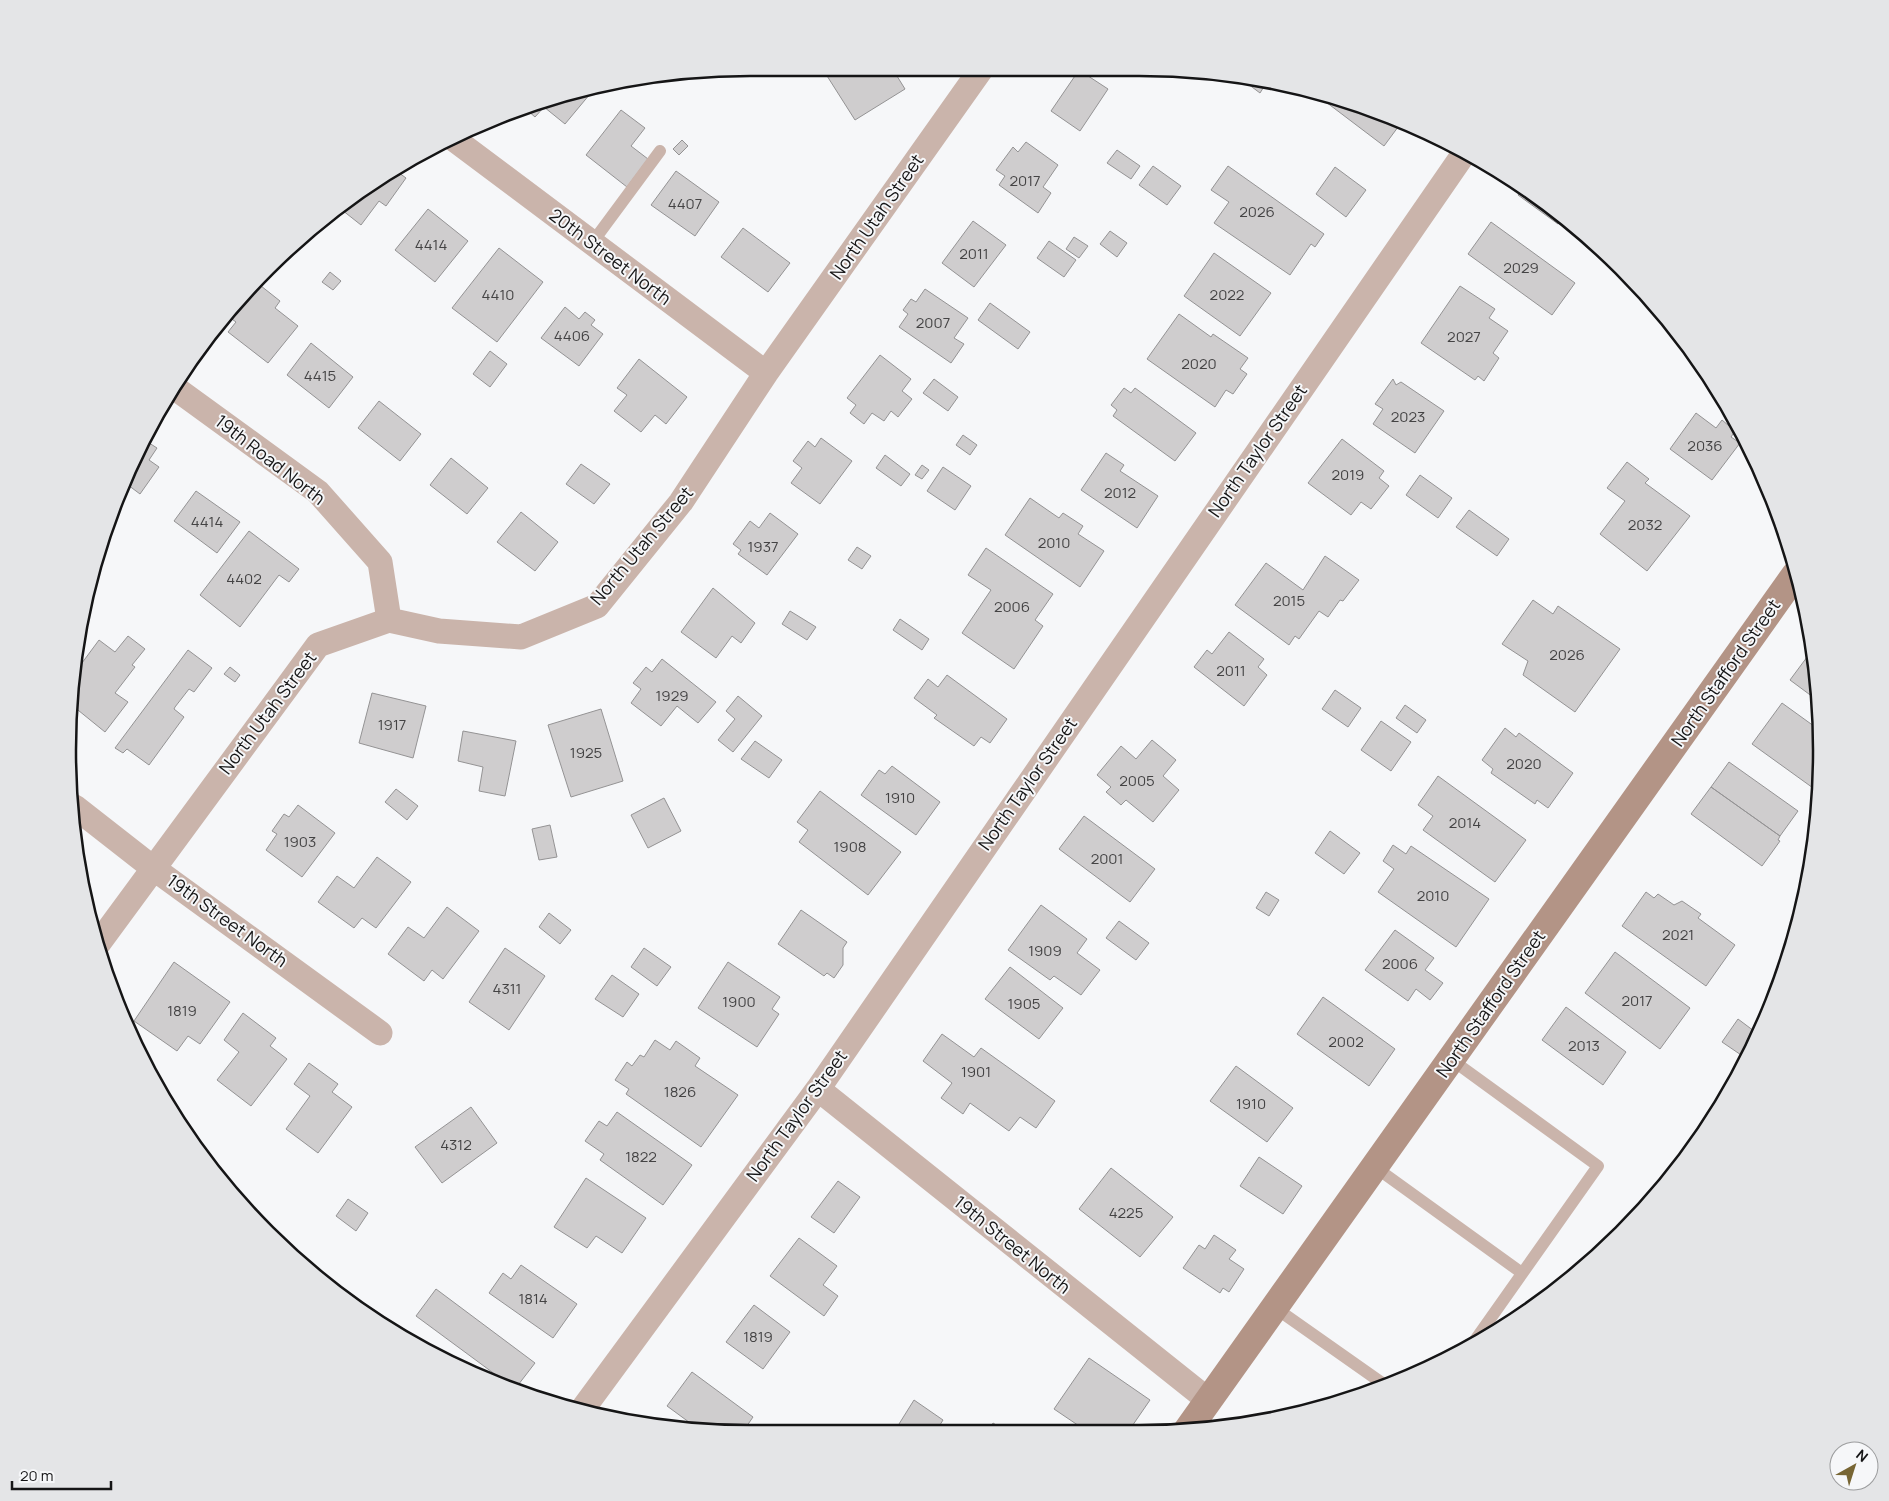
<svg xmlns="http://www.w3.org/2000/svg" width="1889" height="1501" viewBox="0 0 1889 1501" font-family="Manrope,sans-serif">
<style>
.building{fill:#cfcdce;stroke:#949394}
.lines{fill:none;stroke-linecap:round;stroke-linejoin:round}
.lane{stroke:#cab4ab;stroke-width:12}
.street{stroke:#cab4ab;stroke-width:25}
.secondary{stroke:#b39486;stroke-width:28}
.labels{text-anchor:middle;stroke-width:4;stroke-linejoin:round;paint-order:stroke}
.number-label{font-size:15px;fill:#444344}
.street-label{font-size:18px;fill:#151516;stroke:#f6f7f9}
.rim{fill:none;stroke:#151516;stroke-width:2.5}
</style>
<rect width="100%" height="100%" fill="#f6f7f9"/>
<path class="building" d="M822,68H892L905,89L855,120Z
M1079,70L1108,89L1080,131L1051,111Z
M1244,81L1265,85L1260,93Z
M595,88L565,124L544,107L535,117L527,110L574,91Z
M1318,96L1358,104L1401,123L1384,146Z
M621,110L645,128L631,146L648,159L627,187L586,155Z
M682,140L688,146L679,155L673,149Z
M1026,142L1058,165L1043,187L1051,193L1038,213L999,185L1005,176L996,170L1013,147L1018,152Z
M1117,150L1140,166L1131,179L1107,163Z
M1153,166L1181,186L1167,205L1139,185Z
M1228,166L1324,234L1315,247L1311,244L1290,275L1214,223L1229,202L1211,190Z
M1335,167L1366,190L1346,217L1316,194Z
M395,170L406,178L386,206L379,201L361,225L342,210Z
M676,171L719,202L695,236L651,205Z
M1522,189L1562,218L1558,224L1518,195Z
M428,209L468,241L435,282L395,250Z
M973,221L1006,245L974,287L942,263Z
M1491,222L1575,283L1552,315L1468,254Z
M743,228L790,263L768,292L721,257Z
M1110,231L1127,243L1117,257L1100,244Z
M1074,237L1088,246L1079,258L1066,249Z
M1049,241L1076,260L1064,277L1037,258Z
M499,248L543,282L497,342L452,308Z
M1214,253L1271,293L1240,336L1184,296Z
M330,272L341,281L333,290L322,282Z
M256,282L280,301L275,308L298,326L268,363L228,332L236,322L229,317Z
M1460,286L1495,309L1489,318L1508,331L1493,353L1499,358L1484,381L1478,376L1475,380L1421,343Z
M925,289L968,318L954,338L964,344L951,363L899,327L908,314L903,310L911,299L916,302Z
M990,303L1030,332L1018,349L978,320Z
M565,307L579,319L585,312L595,320L591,325L603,334L579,366L541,338Z
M1179,314L1211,337L1213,334L1248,358L1240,369L1247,374L1233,394L1226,390L1215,407L1147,359Z
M311,343L353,377L329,408L287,375Z
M490,351L507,364L490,387L473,374Z
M880,355L911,379L902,391L912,399L898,417L891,411L884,421L872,413L864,424L850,413L856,405L847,398Z
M639,359L687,397L666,424L655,415L641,432L614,411L627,395L617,388Z
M934,379L958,397L948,411L923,393Z
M1393,379L1396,385L1401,382L1444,411L1415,453L1373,424L1383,409L1375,404Z
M1124,388L1131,393L1135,388L1196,433L1175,461L1113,416L1117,410L1111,405Z
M379,401L421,434L400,461L358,428Z
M1696,413L1716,428L1722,420L1735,431L1731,437L1740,443L1712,480L1670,449Z
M963,435L977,445L970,455L956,445Z
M821,438L852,461L820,504L791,483L802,468L793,461L808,441L815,447Z
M1342,439L1384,471L1379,478L1389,486L1371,509L1361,502L1351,515L1308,483Z
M146,441L157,448L149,460L159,467L140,494L128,485Z
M1106,453L1124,465L1120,471L1158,496L1137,528L1081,490Z
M885,455L910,474L901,486L876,468Z
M451,458L488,488L467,514L430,485Z
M1627,462L1649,479L1645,483L1690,516L1647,571L1600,534L1625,501L1607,488Z
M581,464L610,484L594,504L566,484Z
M922,465L929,470L922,479L915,475Z
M943,467L971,486L955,510L927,491Z
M1420,475L1452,498L1438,518L1406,495Z
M196,491L240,522L217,553L174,521Z
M1030,498L1059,518L1063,513L1083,526L1078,534L1104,551L1080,587L1005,535Z
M1469,510L1509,539L1497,556L1456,527Z
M521,512L558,542L535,571L497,542Z
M770,513L798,534L767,575L738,554L741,550L733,544L750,521L759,528Z
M249,531L299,569L289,582L279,575L240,627L200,595Z
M857,547L871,556L862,569L848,560Z
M986,548L1053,594L1035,620L1043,626L1014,669L962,633L991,590L968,575Z
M1325,556L1359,580L1343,601L1340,600L1328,617L1319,611L1299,639L1295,636L1289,645L1235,605L1266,563L1303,590Z
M713,588L755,623L741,643L732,636L716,658L681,632Z
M1533,600L1553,614L1558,606L1620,649L1575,712L1523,675L1528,661L1502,644Z
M790,611L816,627L807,640L782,624Z
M900,619L929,639L922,650L893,630Z
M1229,632L1264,659L1258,667L1267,675L1244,706L1194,667L1207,650L1212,654Z
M128,636L145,649L132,665L135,667L115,693L128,702L105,732L73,706L79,667L99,640L115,652Z
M1813,649L1816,662L1817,700L1790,680Z
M188,650L212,668L194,692L189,689L175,707L174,709L184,717L149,765L127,749L123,753L115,748Z
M662,659L716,702L698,723L677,706L661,726L631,703L641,689L633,683L646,667L652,672Z
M230,667L240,675L235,682L224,674Z
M947,675L1007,719L990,743L981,737L974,746L934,718L937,715L914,698L928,679L938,687Z
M1335,690L1361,708L1348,727L1322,709Z
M372,693L426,706L413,758L359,743Z
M738,696L762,716L733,752L718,740L735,719L726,711Z
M1782,703L1818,729L1820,793L1752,744Z
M1405,705L1426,720L1417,733L1396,718Z
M601,709L623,781L571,797L548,725Z
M1381,721L1411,742L1391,771L1361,750Z
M1505,728L1516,737L1519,733L1573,773L1548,808L1537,800L1535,804L1491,773L1493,769L1482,760Z
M463,731L516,741L505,796L479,791L483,767L458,761Z
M1152,740L1176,760L1163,776L1179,790L1153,822L1126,800L1121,805L1106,792L1111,787L1097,775L1121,746L1136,759Z
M755,741L782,760L769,778L741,759Z
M1729,762L1798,811L1780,836L1711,787Z
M892,766L940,802L916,835L861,795L879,770L885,774Z
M1438,776L1526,840L1495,882L1423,830L1433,816L1418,805Z
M1711,787L1780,836L1778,840L1780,841L1762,866L1691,814Z
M396,789L418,806L407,820L385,802Z
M820,791L901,852L868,895L799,842L808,830L797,822Z
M664,798L681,831L648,848L631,815Z
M298,805L335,833L302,877L266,850L277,834L272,831L284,814L289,817Z
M1084,816L1155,869L1130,902L1059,849Z
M550,825L557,857L539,860L532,829Z
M1330,831L1360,853L1344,874L1315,853Z
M1393,845L1406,854L1411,846L1489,899L1456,947L1378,892L1394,869L1383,861Z
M377,857L411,882L376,928L362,918L354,928L318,902L337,876L354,888Z
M1266,892L1279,900L1269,916L1256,908Z
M1646,892L1654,898L1658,894L1674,905L1682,901L1701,914L1698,918L1735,945L1706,986L1622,926Z
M1041,905L1087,939L1077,953L1100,970L1081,995L1054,976L1050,980L1008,950Z
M447,907L479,931L443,979L432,970L424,981L388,954L408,927L424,938Z
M801,910L847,942L843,948V965L834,978L827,973L824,976L778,944Z
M549,913L571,930L560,944L539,927Z
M1119,921L1149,943L1136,960L1106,938Z
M1395,930L1434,958L1425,970L1443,983L1430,1000L1416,989L1408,1001L1365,970Z
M505,948L545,976L509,1030L469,1002Z
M644,948L671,967L657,986L631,967Z
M1615,952L1690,1008L1660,1049L1585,993Z
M174,962L230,1002L200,1044L188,1036L177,1051L134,1021Z
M728,962L780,997L772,1009L779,1014L757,1047L698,1008Z
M1010,967L1063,1008L1039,1039L985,999Z
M612,975L639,994L623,1017L595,999Z
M1323,997L1395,1049L1369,1086L1297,1034Z
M1566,1007L1626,1052L1603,1085L1542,1040Z
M243,1013L276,1038L270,1046L287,1059L251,1106L217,1080L239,1052L224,1040Z
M1738,1019L1758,1034L1747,1059L1722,1042Z
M942,1034L974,1057L981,1048L1055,1101L1036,1128L1020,1117L1009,1131L970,1103L963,1114L941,1098L952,1083L923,1061Z
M655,1040L670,1050L676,1041L700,1058L695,1066L738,1095L701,1147L626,1094L629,1089L615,1080L627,1062L632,1066L640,1055L644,1057Z
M309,1063L338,1084L332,1092L352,1107L318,1153L286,1129L310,1096L294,1084Z
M1236,1066L1293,1108L1267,1142L1210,1101Z
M471,1107L497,1143L442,1183L415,1147Z
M617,1112L692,1165L663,1205L600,1160L604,1154L585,1141L599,1121L607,1126Z
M1259,1157L1302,1186L1283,1214L1240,1186Z
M1111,1168L1173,1217L1140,1257L1079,1209Z
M586,1178L646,1218L622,1253L596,1236L587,1248L554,1227Z
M838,1181L860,1197L834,1233L811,1217Z
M348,1199L368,1213L356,1231L336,1216Z
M1214,1235L1236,1250L1229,1259L1244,1269L1229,1292L1223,1288L1220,1293L1183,1268L1199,1245L1205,1249Z
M799,1238L837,1266L823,1285L838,1296L824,1316L770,1276Z
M521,1265L577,1304L553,1338L489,1293L503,1273L511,1279Z
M436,1289L535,1363L515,1389L416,1316Z
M754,1305L790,1332L763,1369L726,1342Z
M1089,1358L1150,1400L1128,1432H1088L1054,1409Z
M692,1372L753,1417L742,1433L697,1428L667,1406Z
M914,1400L943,1420L935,1433H911L899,1424Z
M993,1423L1009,1433H987Z"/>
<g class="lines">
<path class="lane" d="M592,243L660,151
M1452,1060L1598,1166L1471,1346
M1375,1167L1522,1273
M1274,1307L1382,1383"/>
<path class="street" d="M455,140L766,373
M175,388L318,492L380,562L389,620
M75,807L153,868L380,1033
M98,944L318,645L389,620L439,631L521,637L597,606L681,502L766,373L982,68
M818,1089L1208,1400
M582,1410L818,1089L1465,152"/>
<path class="secondary" d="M1186,1432L1795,575"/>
</g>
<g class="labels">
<g class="number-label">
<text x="1025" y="186">2017</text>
<text x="685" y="209">4407</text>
<text x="1257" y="217">2026</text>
<text x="431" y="250">4414</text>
<text x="974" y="259">2011</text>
<text x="1521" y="273">2029</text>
<text x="498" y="300">4410</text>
<text x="1227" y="300">2022</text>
<text x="933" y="328">2007</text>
<text x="572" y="341">4406</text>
<text x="1464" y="342">2027</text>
<text x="1199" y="369">2020</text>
<text x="320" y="381">4415</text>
<text x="1408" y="422">2023</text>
<text x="1705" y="451">2036</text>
<text x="1348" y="480">2019</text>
<text x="1120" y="498">2012</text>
<text x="207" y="527">4414</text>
<text x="1645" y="530">2032</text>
<text x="1054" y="548">2010</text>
<text x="763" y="552">1937</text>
<text x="244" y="584">4402</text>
<text x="1289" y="606">2015</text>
<text x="1012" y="612">2006</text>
<text x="1567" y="660">2026</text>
<text x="1231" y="676">2011</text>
<text x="672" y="701">1929</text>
<text x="392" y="730">1917</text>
<text x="586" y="758">1925</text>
<text x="1524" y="769">2020</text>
<text x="1137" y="786">2005</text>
<text x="900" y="803">1910</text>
<text x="1465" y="828">2014</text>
<text x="300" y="847">1903</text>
<text x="850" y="852">1908</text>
<text x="1107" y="864">2001</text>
<text x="1433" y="901">2010</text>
<text x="1678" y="940">2021</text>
<text x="1045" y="956">1909</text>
<text x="1400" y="969">2006</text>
<text x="507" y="994">4311</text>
<text x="1637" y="1006">2017</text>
<text x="739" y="1007">1900</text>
<text x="1024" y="1009">1905</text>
<text x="182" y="1016">1819</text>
<text x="1346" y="1047">2002</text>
<text x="1584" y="1051">2013</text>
<text x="976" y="1077">1901</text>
<text x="680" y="1097">1826</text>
<text x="1251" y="1109">1910</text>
<text x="456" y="1150">4312</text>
<text x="641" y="1162">1822</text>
<text x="1126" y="1218">4225</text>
<text x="533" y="1304">1814</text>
<text x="758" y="1342">1819</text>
</g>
<g class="street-label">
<text transform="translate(877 217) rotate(-55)" y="6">North Utah Street</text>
<text transform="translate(610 257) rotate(37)" y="6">20th Street North</text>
<text transform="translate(1258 451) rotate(-55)" y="6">North Taylor Street</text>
<text transform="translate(270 460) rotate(38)" y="6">19th Road North</text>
<text transform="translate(642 546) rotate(-50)" y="6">North Utah Street</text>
<text transform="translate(1726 673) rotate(-55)" y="6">North Stafford Street</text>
<text transform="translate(268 713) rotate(-53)" y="6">North Utah Street</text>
<text transform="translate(1028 784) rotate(-55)" y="6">North Taylor Street</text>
<text transform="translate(227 921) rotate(36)" y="6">19th Street North</text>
<text transform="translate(1491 1004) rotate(-55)" y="6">North Stafford Street</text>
<text transform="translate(797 1116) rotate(-54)" y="6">North Taylor Street</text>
<text transform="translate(1012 1245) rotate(39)" y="6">19th Street North</text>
</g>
</g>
<path d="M0 0H1889V1501H0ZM750 76H1139A674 674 0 0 1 1813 750V751A674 674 0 0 1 1139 1425H750A674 674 0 0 1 76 751V750A674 674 0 0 1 750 76Z" fill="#e4e5e7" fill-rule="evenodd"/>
<path class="rim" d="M750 76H1139A674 674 0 0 1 1813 750V751A674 674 0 0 1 1139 1425H750A674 674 0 0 1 76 751V750A674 674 0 0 1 750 76Z"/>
<g transform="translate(1854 1466) rotate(39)"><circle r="24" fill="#f6f7f9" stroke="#9c9d9e"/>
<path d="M0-4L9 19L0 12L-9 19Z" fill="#776533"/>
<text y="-8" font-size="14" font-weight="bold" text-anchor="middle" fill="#151516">N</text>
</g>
<path d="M12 1481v8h99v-8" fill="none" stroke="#151516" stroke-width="2.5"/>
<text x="20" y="1481" font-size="15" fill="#151516" stroke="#f6f7f9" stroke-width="4" paint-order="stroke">20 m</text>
</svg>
